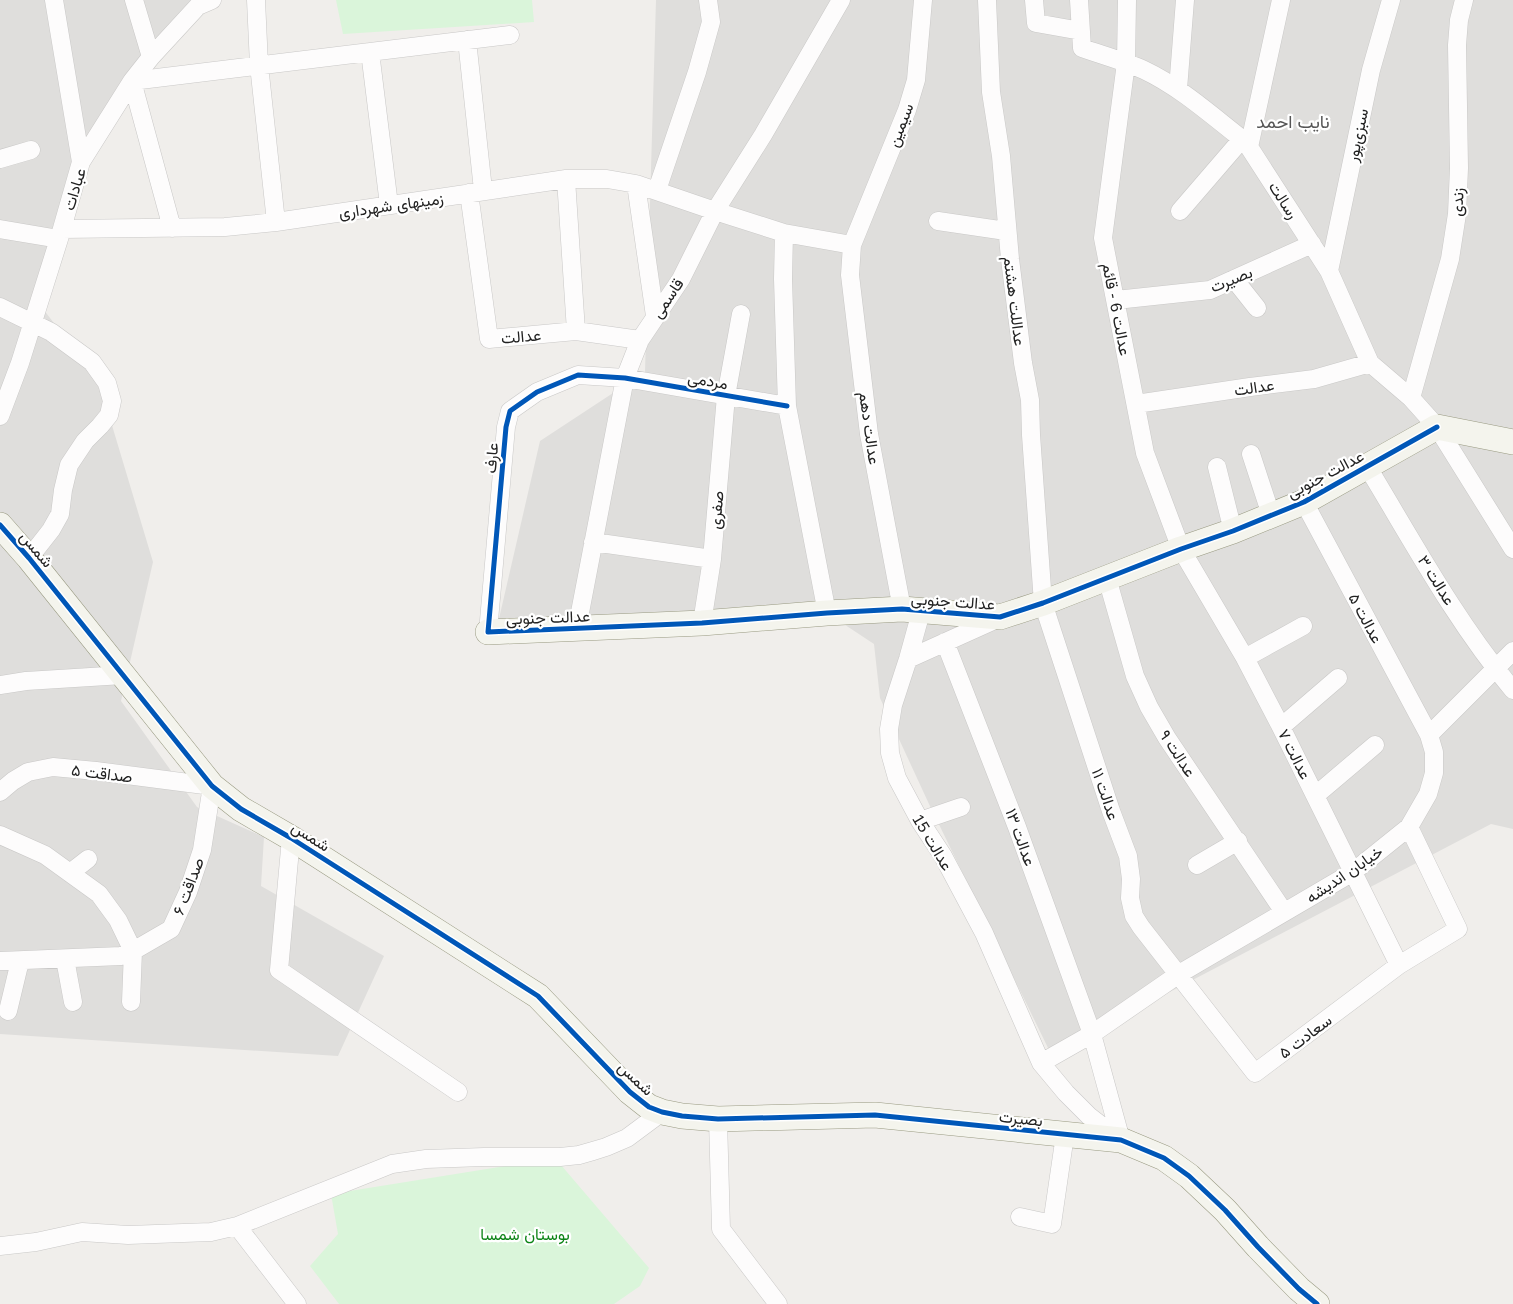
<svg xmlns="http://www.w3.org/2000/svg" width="1513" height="1304" viewBox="0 0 1513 1304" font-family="Helvetica,Vazirmatn,sans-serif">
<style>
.residential{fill:#dfdedc}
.park{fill:#daf5da}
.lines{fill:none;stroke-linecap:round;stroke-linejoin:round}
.street-casing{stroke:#c9c8c7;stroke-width:19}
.secondary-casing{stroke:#999a82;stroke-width:26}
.street{stroke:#fdfcfc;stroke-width:18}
.secondary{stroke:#f4f4ed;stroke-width:25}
.cycleway-casing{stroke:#fff;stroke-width:8}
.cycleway{stroke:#0057b8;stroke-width:5}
.labels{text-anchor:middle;stroke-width:4.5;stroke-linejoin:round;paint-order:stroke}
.street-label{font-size:16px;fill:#222;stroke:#fff}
.park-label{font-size:16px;fill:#0c8416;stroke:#fff}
.neighbourhood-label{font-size:18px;fill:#555;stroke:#fff}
</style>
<rect width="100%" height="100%" fill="#f0eeeb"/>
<path class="residential" d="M0,0H203L76,156L37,301L99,382L153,562L121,701L197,807L264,837L261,886L384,956L338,1056L0,1034Z
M656,0H1513V829L1491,824L1051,1054L929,804L880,698L874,644L827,613L495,636L540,441L645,372Z"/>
<path class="park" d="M336,0H532L534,22L343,34Z
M555,1158L649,1268L640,1286L614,1304H339L310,1266L338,1234L331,1194Z"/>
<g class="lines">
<g class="street-casing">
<path id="street" d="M54,0L81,162
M134,0L151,57
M256,0L259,65L276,222
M987,0L991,92L1001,156L1010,259L1023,363L1030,400L1031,435L1043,603L1111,811L1128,856L1131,879L1130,898L1134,916L1141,927L1255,1073L1399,965L1458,929L1409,827
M1034,0L1036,23L1081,31
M1079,0L1082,48C1102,55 1124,61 1144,70C1180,87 1211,115 1242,139L1249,147L1329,271L1370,363L1411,398L1437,427L1513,549
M1127,0L1126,63L1103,238L1145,453L1181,549L1245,658L1281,727L1399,965
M467,40L483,190
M370,52L389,205
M1178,89L1185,0
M1249,147L1281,0
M0,159L31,150
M566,179L576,331
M636,184L655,316
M657,190L697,72L711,22L708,0
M469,193L489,339L576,331L640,340
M1180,211L1242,139
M938,221L1006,231
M172,228L132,81L510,35
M0,229L59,239
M62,229L225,227L276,222L566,179H607L636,184L715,211L784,233L852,245
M784,233L783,279L787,406L827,613
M1329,271L1371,70L1391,0
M1234,279L1257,308
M1116,300L1210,290L1312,244
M0,307L51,332L92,362L107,383L112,401L109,415L100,426L85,441L69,465L63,490L60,514L51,530L29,558
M1411,398L1450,259L1457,214L1459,168L1457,45L1459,20L1464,0
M1136,404L1250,387L1314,379L1370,363
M0,416L20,363L59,239L81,162L132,81L151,57L198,6L212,0
M1251,454L1271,515
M1367,466C1413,542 1456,622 1513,690
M1217,467L1233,531
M593,542L712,559
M1107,578L1135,676L1149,707L1167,738L1284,912
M902,609L869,434L850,275L852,245L907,110L916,80L923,0
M921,612L908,659L893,705L889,729L890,753L897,778L920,821L943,856L984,933L1041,1063L1066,1093L1089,1116L1120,1140
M702,623L712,559L726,396L741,314
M577,628L625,378L640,340L681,279L715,211L763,135L841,0
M488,632L506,427L510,411L537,392L578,375L625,378L787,406
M945,642L1017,827L1092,1034L1121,1140
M1245,658L1303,626
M908,659L999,618
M0,685L26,681L123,675
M1281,727L1338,678
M1429,735L1513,651
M0,792L13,781L28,772L53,767L96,771L212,786L202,850L188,892L171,929L133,951L121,956L0,961
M1316,795L1375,745
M920,821L961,807
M0,835L45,855L99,894L118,920L133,951L131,1002
M291,838L279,970L458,1092
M1197,865L1238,841
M70,873L88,859
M65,959L73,1002
M8,1011L20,961
M1041,1063L1092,1034L1179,974L1353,872L1409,827L1428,794L1434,773V752L1429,735L1304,502
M718,1119L721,1229L778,1304
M1020,1217L1052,1224L1065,1135
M237,1226L297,1304
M0,1246L36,1242L82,1232L128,1235L211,1232L237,1226L392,1164L426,1159L484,1157H560L579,1155L593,1151L606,1147L627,1138L662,1112"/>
</g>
<g class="secondary-casing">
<path id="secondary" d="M0,525L29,558L212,786L241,809L291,838L538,996L630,1092L649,1107L662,1112L682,1116L718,1119L875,1115L1121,1140L1164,1158L1189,1176L1225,1210L1258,1247L1299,1289L1317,1304
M488,632L702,623L827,613L902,609L1000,617L1043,603L1181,549L1233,531L1304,502L1437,427L1513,442"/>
</g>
<use href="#street" class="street"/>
<use href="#secondary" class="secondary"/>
<g class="cycleway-casing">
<path id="cycleway" d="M787,406L625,378L578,375L537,392L510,411L506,427L488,632L702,623L827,613L902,609L1000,617L1043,603L1181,549L1233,531L1304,502L1437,427
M0,525L29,558L212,786L241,809L291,838L538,996L630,1092L649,1107L662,1112L682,1116L718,1119L875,1115L1121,1140L1164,1158L1189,1176L1225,1210L1258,1247L1299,1289L1317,1304"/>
</g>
<use href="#cycleway" class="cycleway"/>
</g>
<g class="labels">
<g class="street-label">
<text transform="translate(900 125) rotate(-69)" y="6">سیمین</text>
<text transform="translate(1357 135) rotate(-78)" y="6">سبزی‌پور</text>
<text transform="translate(74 189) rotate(-73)" y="6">عبادات</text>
<text transform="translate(1284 200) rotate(57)" y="6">رسالت</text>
<text transform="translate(1457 202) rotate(-86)" y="6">زندی</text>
<text transform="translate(391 205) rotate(-8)" y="6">زمینهای شهرداری</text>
<text transform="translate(1231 279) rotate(-22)" y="6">بصیرت</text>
<text transform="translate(667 298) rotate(-56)" y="6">قاسمی</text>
<text transform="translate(1015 301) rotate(83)" y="6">عداللت هشتم</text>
<text transform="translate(1117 309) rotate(79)" y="6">عدالت 6 - قائم</text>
<text transform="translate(521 336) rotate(-5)" y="6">عدالت</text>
<text transform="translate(708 380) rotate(10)" y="6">مردمی</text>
<text transform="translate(1254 387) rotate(-8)" y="6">عدالت</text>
<text transform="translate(870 428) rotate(82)" y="6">عدالت دهم</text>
<text transform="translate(491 458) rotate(-85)" y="6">عارف</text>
<text transform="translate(1325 474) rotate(-28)" y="6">عدالت جنوبی</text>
<text transform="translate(716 510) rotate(-85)" y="6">صفری</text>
<text transform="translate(37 549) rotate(50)" y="6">شمس</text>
<text transform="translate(1437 580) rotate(58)" y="6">عدالت ۳</text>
<text transform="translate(953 601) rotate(4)" y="6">عدالت جنوبی</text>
<text transform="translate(548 617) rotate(-2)" y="6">عدالت جنوبی</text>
<text transform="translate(1366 618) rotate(62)" y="6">عدالت ۵</text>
<text transform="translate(1178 753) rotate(57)" y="6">عدالت ۹</text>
<text transform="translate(1295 754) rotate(63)" y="6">عدالت ۷</text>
<text transform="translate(102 773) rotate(7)" y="6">صداقت ۵</text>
<text transform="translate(1106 794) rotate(71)" y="6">عدالت ۱۱</text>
<text transform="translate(311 836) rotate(32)" y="6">شمس</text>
<text transform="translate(1021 837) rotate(70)" y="6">عدالت ۱۳</text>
<text transform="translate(933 842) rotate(59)" y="6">عدالت 15</text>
<text transform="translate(1344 874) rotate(-34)" y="6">خیابان اندیشه</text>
<text transform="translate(188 886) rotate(-69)" y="6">صداقت ۶</text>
<text transform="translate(1305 1036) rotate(-37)" y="6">سعادت ۵</text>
<text transform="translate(636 1078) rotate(43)" y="6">شمس</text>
<text transform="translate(1021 1118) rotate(6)" y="6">بصیرت</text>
</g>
<g class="park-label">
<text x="525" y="1240">بوستان شمسا</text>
</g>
<g class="neighbourhood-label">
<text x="1293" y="128">نایب احمد</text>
</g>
</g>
</svg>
